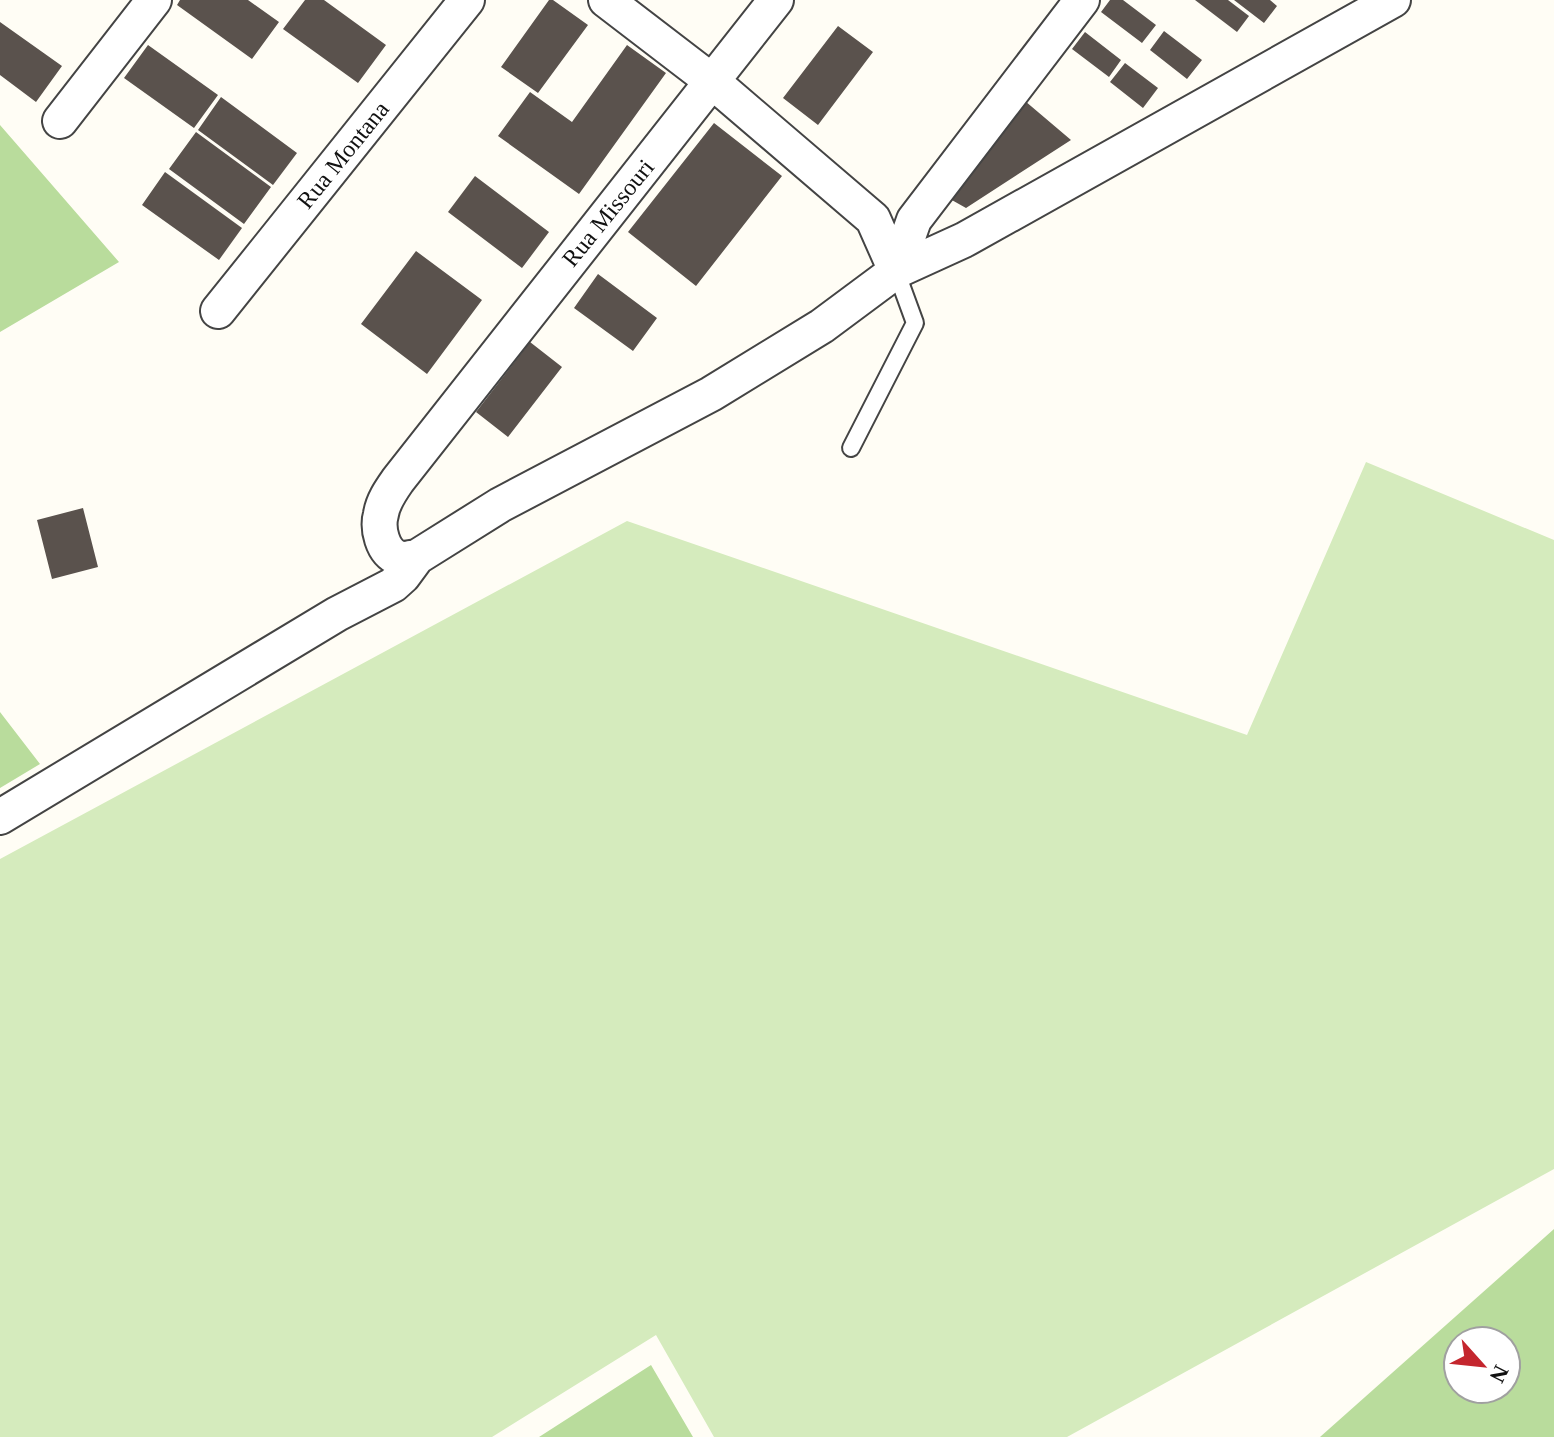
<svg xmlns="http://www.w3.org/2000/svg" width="1554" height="1437" viewBox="0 0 1554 1437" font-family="'Times New Roman',serif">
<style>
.green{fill:#d5ebbd}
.forest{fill:#b9dc9c;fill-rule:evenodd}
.building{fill:#5a524d}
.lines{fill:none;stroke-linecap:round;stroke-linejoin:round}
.lane-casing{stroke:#444;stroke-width:20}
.street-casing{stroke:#444;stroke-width:38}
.lane{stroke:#fff;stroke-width:16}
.street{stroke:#fff;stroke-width:34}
.labels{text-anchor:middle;stroke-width:8;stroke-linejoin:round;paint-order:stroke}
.street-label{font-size:24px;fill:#111;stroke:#fff}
</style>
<rect width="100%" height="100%" fill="#fffdf5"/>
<path class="green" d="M1366,462L1554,540V1169L1067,1437H714L656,1335L492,1437H0V859L627,521L1247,735Z"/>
<path class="forest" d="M0,125L119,262L0,332Z
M0,712L40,764L0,788Z
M1554,1229V1437H1320ZM1458,1341H1506V1389H1458Z
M651,1365L693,1437H539Z"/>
<path class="building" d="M180,0H248L279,22L252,59L177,5Z
M305,0H324L386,45L358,83L283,29Z
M549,0H553L588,25L538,93L501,67Z
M1110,0H1123L1156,25L1142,43L1101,12Z
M1195,0H1228L1249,16L1237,32Z
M1234,0H1270L1277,6L1264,23Z
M0,22L62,66L36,102L0,75Z
M838,26L873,52L818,125L783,98Z
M1164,31L1202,60L1187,79L1150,50Z
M1085,32L1121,60L1109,77L1072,49Z
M148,45L218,95L194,128L124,78Z
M627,45L666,73L579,194L498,136L530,92L572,122Z
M1125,63L1158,88L1143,108L1110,82Z
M221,97L297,153L273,185L198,130Z
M1025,101L1071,140L966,208L950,199Z
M714,123L782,176L696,286L628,232Z
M196,132L271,187L244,224L169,169Z
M165,172L242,228L219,260L142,205Z
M475,176L549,232L522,268L448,212Z
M416,251L482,300L427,374L361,324Z
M598,274L657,318L633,351L574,308Z
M530,342L562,367L508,437L476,412Z
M83,508L98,567L52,579L37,520Z"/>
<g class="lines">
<g class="lane-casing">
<path id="lane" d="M851,448L915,323L896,271"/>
</g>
<g class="street-casing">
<path id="street" d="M606,0L713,82L873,219L896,271
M776,0L398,480C391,490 383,501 381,514C377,528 382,552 398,558C404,560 410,558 417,557L500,505L711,394L822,326L896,271L964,240L1393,0
M60,121L154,0
M896,271L914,220L1082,0
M218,311L467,0
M0,817L337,614L393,585L403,576L417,557"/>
</g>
<use href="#lane" class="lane"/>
<use href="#street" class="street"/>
</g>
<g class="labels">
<g class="street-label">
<text transform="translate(343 155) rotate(-51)" y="8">Rua Montana</text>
<text transform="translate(608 213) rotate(-51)" y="8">Rua Missouri</text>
</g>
</g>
<g transform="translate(1482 1365) rotate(117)"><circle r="38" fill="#ffffff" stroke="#a0a0a0" stroke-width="2"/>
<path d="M0-6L14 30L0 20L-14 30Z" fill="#c4262e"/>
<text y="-12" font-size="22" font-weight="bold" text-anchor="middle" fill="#111111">N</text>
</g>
</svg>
